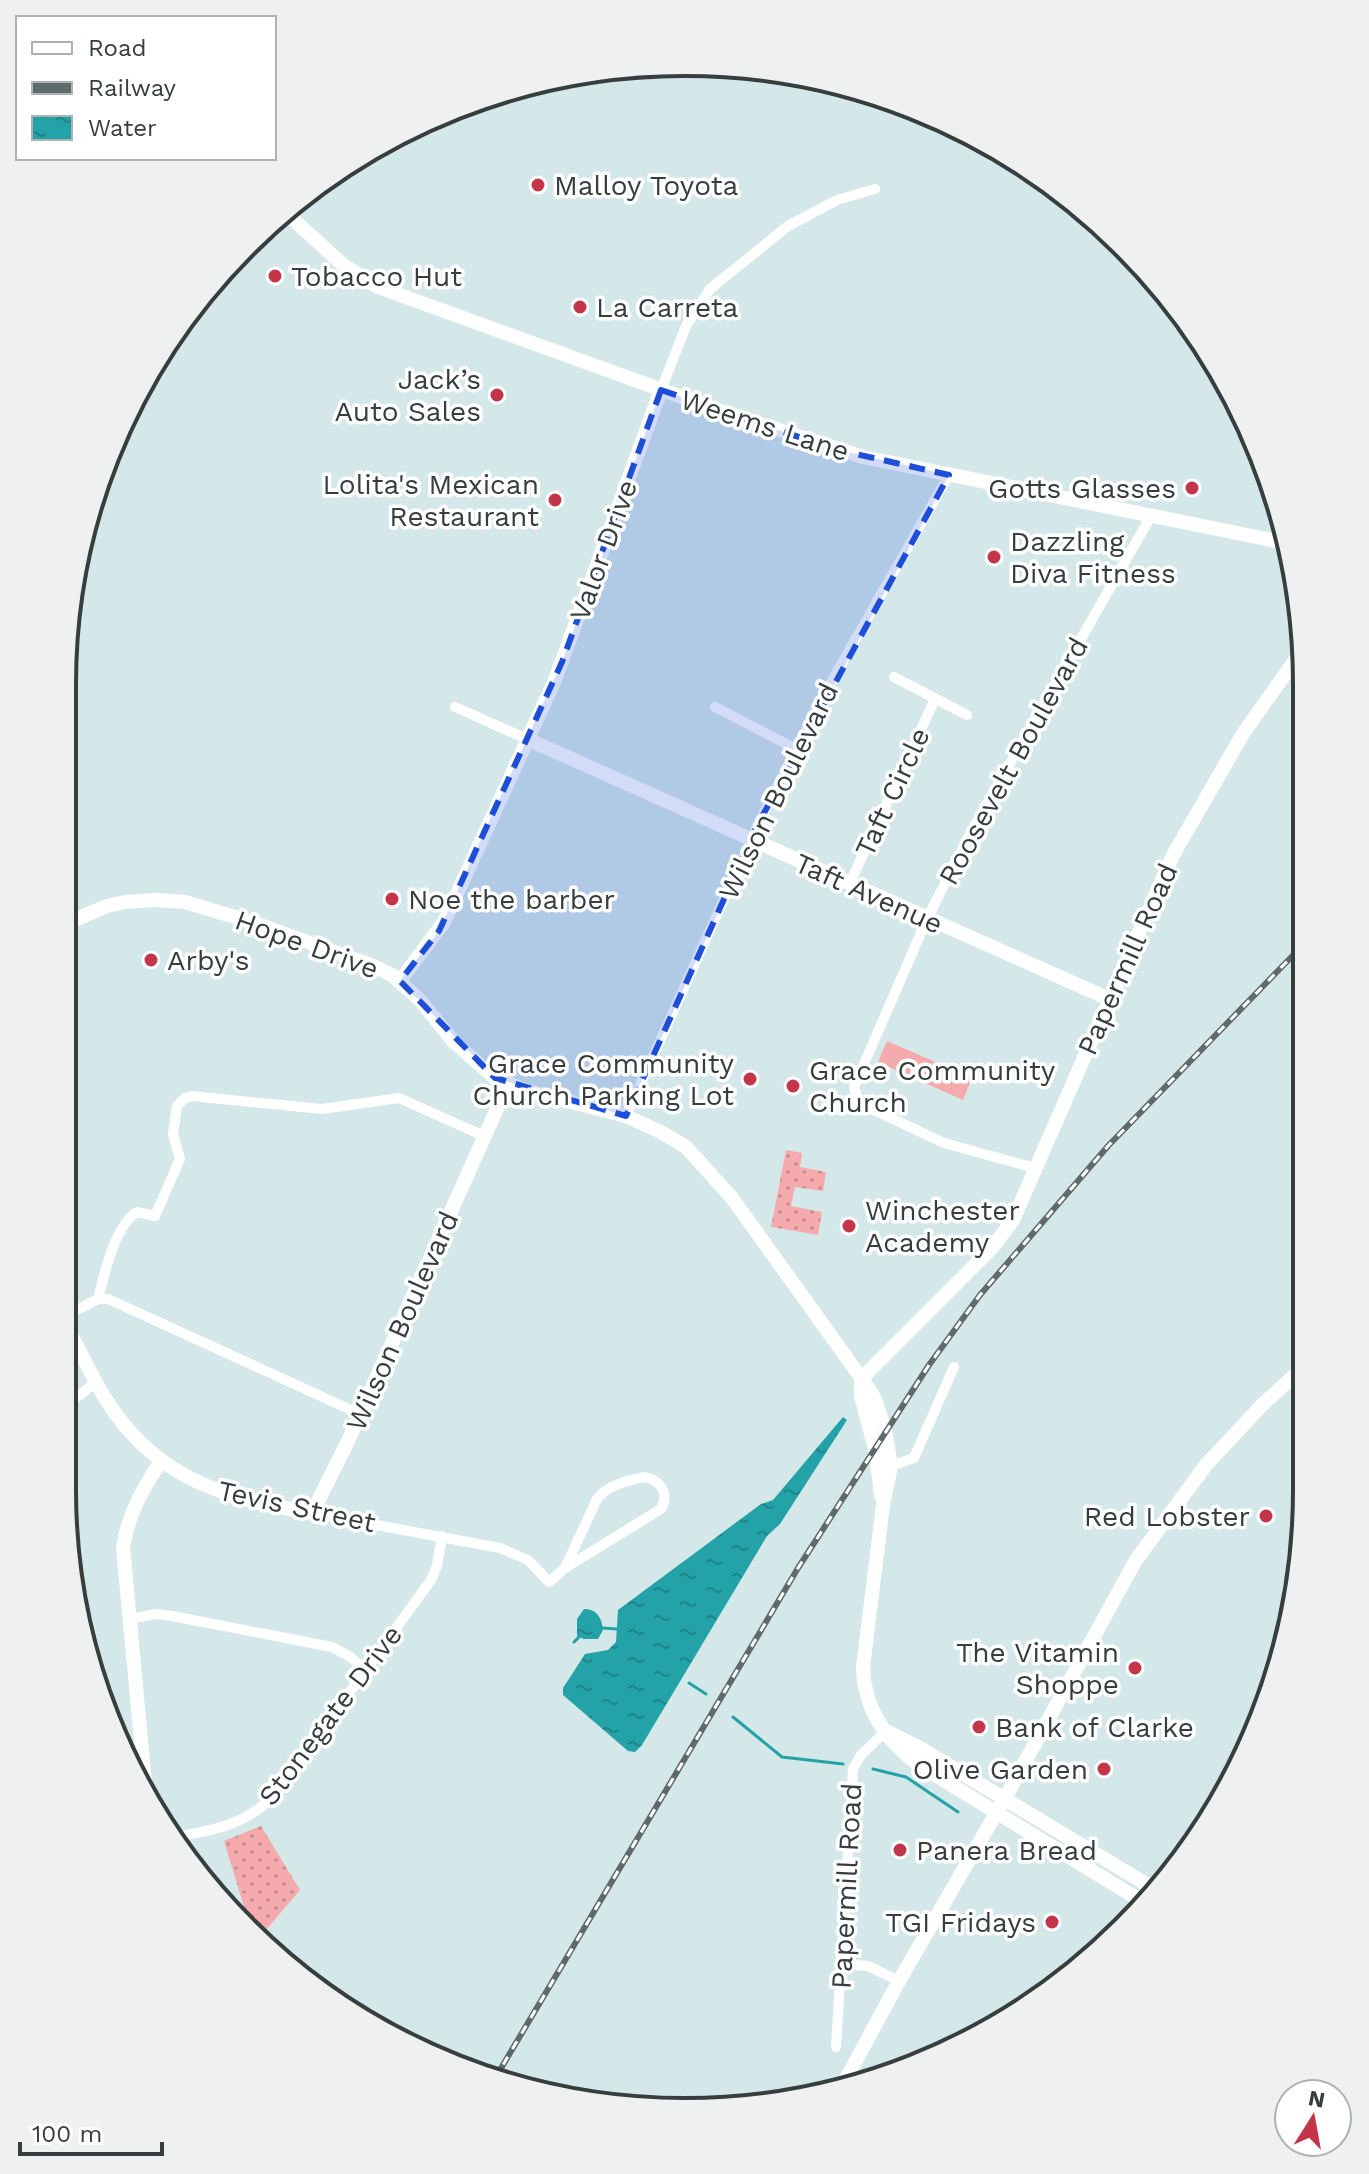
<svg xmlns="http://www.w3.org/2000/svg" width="1369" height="2174" viewBox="0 0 1369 2174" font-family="'Work Sans',sans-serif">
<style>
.grass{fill:#f5abad}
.park{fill:url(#park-dots)}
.water{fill:url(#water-ripples)}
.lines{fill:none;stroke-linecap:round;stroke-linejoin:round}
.stream{stroke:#23a2a8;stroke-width:3}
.street{stroke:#fff;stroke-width:10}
.secondary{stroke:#fff;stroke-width:14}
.primary{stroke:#fff;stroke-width:16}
.rail-casing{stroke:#5f6a6a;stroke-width:6}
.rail{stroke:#fff;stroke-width:3;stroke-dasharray:9;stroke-linecap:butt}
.marked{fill:#1d4ed8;fill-opacity:0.2;stroke:#1d4ed8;stroke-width:6;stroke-dasharray:16 10;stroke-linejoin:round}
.poi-dot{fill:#c5354a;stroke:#fff;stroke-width:3}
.labels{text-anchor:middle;stroke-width:7;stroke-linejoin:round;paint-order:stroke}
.poi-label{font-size:28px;fill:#363e3e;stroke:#fff;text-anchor:start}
.street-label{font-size:28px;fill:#363e3e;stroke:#fff}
.rim{fill:none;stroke:#363e3e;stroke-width:4}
</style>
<defs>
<pattern id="park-dots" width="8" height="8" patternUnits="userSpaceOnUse" patternTransform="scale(2)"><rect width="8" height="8" fill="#f5abad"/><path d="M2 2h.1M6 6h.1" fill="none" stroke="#c78d8e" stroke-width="1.8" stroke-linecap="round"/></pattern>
<pattern id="water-ripples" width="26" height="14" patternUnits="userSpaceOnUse" patternTransform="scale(2)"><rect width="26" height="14" fill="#23a2a8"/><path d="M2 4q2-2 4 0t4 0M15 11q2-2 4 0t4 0" fill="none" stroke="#1f858a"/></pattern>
</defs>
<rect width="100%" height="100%" fill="#d5e8e9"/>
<path class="grass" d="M887,1041L972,1078L963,1100L878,1062Z"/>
<path class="park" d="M786,1150L802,1153L800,1167L826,1172L823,1191L795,1187L791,1206L822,1212L818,1235L771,1227Z
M261,1826L300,1890L261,1936L249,1923L224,1841Z"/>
<path class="water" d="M843,1417L847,1420L780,1524L767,1536L642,1745L635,1752L628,1751L563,1695V1688L585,1654L608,1650L616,1642L618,1610L761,1504L773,1500Z
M584,1609C597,1609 602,1618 603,1630L598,1639H584L577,1636V1619Z"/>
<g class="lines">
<path class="stream" d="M603,1628L617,1629
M574,1642L579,1637
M689,1683L706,1694
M733,1717L782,1757L843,1764
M873,1769L906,1777L958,1812"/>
<path class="street" d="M661,390L686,326L710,289L788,226L837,200L875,189
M894,677L967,715
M455,707L527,739
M715,707L796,749
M849,885L935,699
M626,1116L758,824L827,689L949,475
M1035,1168L944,1143L859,1103L854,1087L927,919L972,830L1151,516
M98,1299C104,1275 115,1225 137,1212L155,1216L180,1159L173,1134L177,1106L185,1098L191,1096L322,1109L399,1098L486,1137
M63,1317L98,1299H108L360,1414
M62,1409L96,1382
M891,1466L914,1458L954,1367
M643,1477C660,1479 670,1493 661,1509L565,1568L597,1499C609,1484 625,1482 643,1477Z
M312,1513L500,1548L528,1560L549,1582L565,1568
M128,1619L157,1614L172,1616L332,1647L349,1656L367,1671
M169,1838C211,1831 244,1826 275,1795L431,1580L437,1566L442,1536
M841,1964L868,1966L899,1981
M836,2047L853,1769L861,1755L886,1731"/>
<path class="secondary" d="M283,210L343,265L378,287L720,411L863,457L1286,543
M527,739L1109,999
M65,924L107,906L125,902L156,900L185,902L255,923L371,965L392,975L420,1000L454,1042L495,1078L528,1091L626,1116L661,1132L686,1147L732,1198L867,1386L875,1399L885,1430L891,1466L883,1505L863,1667C864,1710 888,1743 922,1767L1143,1902
M400,981L444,922L555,680L661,390
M63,1322C79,1346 89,1373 105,1398C155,1479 224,1498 312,1513L349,1439L508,1084
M881,1496L876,1453L861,1396V1379L993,1247L1013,1220L1173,855L1244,732L1306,645
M886,1731L920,1748L1156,1890
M146,1793L123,1548C128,1514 142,1490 161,1461
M839,2092L899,1981L1009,1791L1136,1560L1206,1465L1263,1404L1303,1368"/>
<path class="primary" d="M104,467L127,415"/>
<g class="rail-casing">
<path id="rail" d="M494,2080L798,1568L929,1365L980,1295L1108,1146L1304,944"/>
</g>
<use href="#rail" class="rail"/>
</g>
<path class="marked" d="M661,390L834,449L949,475L758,824L626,1116L495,1078L400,981L439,931L562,662Z"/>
<g class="poi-dot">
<circle cx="538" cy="185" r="8"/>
<circle cx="275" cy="276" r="8"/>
<circle cx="580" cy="307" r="8"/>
<circle cx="497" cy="395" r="8"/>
<circle cx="1192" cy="488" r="8"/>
<circle cx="555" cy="500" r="8"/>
<circle cx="994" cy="557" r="8"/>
<circle cx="392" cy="899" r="8"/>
<circle cx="151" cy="960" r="8"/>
<circle cx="750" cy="1079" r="8"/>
<circle cx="793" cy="1086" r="8"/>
<circle cx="849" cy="1226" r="8"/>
<circle cx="1266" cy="1516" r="8"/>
<circle cx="1135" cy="1668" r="8"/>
<circle cx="979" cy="1727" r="8"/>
<circle cx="1104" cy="1769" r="8"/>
<circle cx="900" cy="1850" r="8"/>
<circle cx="1052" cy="1922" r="8"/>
</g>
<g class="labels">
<g class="poi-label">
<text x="554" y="195">Malloy Toyota</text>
<text x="291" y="286">Tobacco Hut</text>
<text x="596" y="317">La Carreta</text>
<text x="481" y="389" text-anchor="end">Jack’s<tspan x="481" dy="32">Auto Sales</tspan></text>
<text x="539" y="494" text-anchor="end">Lolita's Mexican<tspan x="539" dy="32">Restaurant</tspan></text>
<text x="1176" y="498" text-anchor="end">Gotts Glasses</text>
<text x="1010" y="551">Dazzling<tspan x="1010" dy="32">Diva Fitness</tspan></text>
<text x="408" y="909">Noe the barber</text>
<text x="167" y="970">Arby's</text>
<text x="734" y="1073" text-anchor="end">Grace Community<tspan x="734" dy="32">Church Parking Lot</tspan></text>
<text x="809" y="1080">Grace Community<tspan x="809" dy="32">Church</tspan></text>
<text x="865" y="1220">Winchester<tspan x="865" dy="32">Academy</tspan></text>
<text x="1250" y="1526" text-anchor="end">Red Lobster</text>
<text x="1119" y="1662" text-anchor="end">The Vitamin<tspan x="1119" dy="32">Shoppe</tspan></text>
<text x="995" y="1737">Bank of Clarke</text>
<text x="1088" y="1779" text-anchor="end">Olive Garden</text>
<text x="916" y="1860">Panera Bread</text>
<text x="1036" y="1932" text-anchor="end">TGI Fridays</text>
</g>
<g class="street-label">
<text transform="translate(765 425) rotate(18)" y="10">Weems Lane</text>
<text transform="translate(603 550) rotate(-70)" y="10">Valor Drive</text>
<text transform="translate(1013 761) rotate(-61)" y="10">Roosevelt Boulevard</text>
<text transform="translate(778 791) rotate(-64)" y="10">Wilson Boulevard</text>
<text transform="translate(892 792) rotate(-65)" y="10">Taft Circle</text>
<text transform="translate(869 893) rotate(24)" y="10">Taft Avenue</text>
<text transform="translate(307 944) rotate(20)" y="10">Hope Drive</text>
<text transform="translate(1127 959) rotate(-66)" y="10">Papermill Road</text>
<text transform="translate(402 1321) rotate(-66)" y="10">Wilson Boulevard</text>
<text transform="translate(297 1506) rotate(12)" y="10">Tevis Street</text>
<text transform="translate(330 1715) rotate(-53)" y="10">Stonegate Drive</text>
<text transform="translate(846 1886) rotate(-87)" y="10">Papermill Road</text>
</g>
</g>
<path d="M0 0H1369V2174H0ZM684 76H685A608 608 0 0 1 1293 684V1490A608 608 0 0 1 685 2098H684A608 608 0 0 1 76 1490V684A608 608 0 0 1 684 76Z" fill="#eff0f0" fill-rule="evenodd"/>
<path class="rim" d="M684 76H685A608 608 0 0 1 1293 684V1490A608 608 0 0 1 685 2098H684A608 608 0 0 1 76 1490V684A608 608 0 0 1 684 76Z"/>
<rect x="16" y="16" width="260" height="144" fill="#ffffff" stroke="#afb2b2" stroke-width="2"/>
<rect x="32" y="42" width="40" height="12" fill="#ffffff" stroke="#afb2b2" stroke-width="2"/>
<text x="88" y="56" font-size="24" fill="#363e3e">Road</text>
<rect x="32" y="82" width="40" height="12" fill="#5f6a6a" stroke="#afb2b2" stroke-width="2"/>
<text x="88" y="96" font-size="24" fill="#363e3e">Railway</text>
<rect x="32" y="116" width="40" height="24" fill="url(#water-ripples)" stroke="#afb2b2" stroke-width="2"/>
<text x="88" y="136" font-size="24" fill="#363e3e">Water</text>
<g transform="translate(1313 2118) rotate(11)"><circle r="38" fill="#ffffff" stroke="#afb2b2" stroke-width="2"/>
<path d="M0-6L14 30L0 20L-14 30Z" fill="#c5354a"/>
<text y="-12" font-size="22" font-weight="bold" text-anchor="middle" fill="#363e3e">N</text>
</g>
<path d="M20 2142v12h142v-12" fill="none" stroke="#363e3e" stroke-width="4"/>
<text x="32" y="2142" font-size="24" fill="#363e3e" stroke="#ffffff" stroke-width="6" paint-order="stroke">100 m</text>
</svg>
